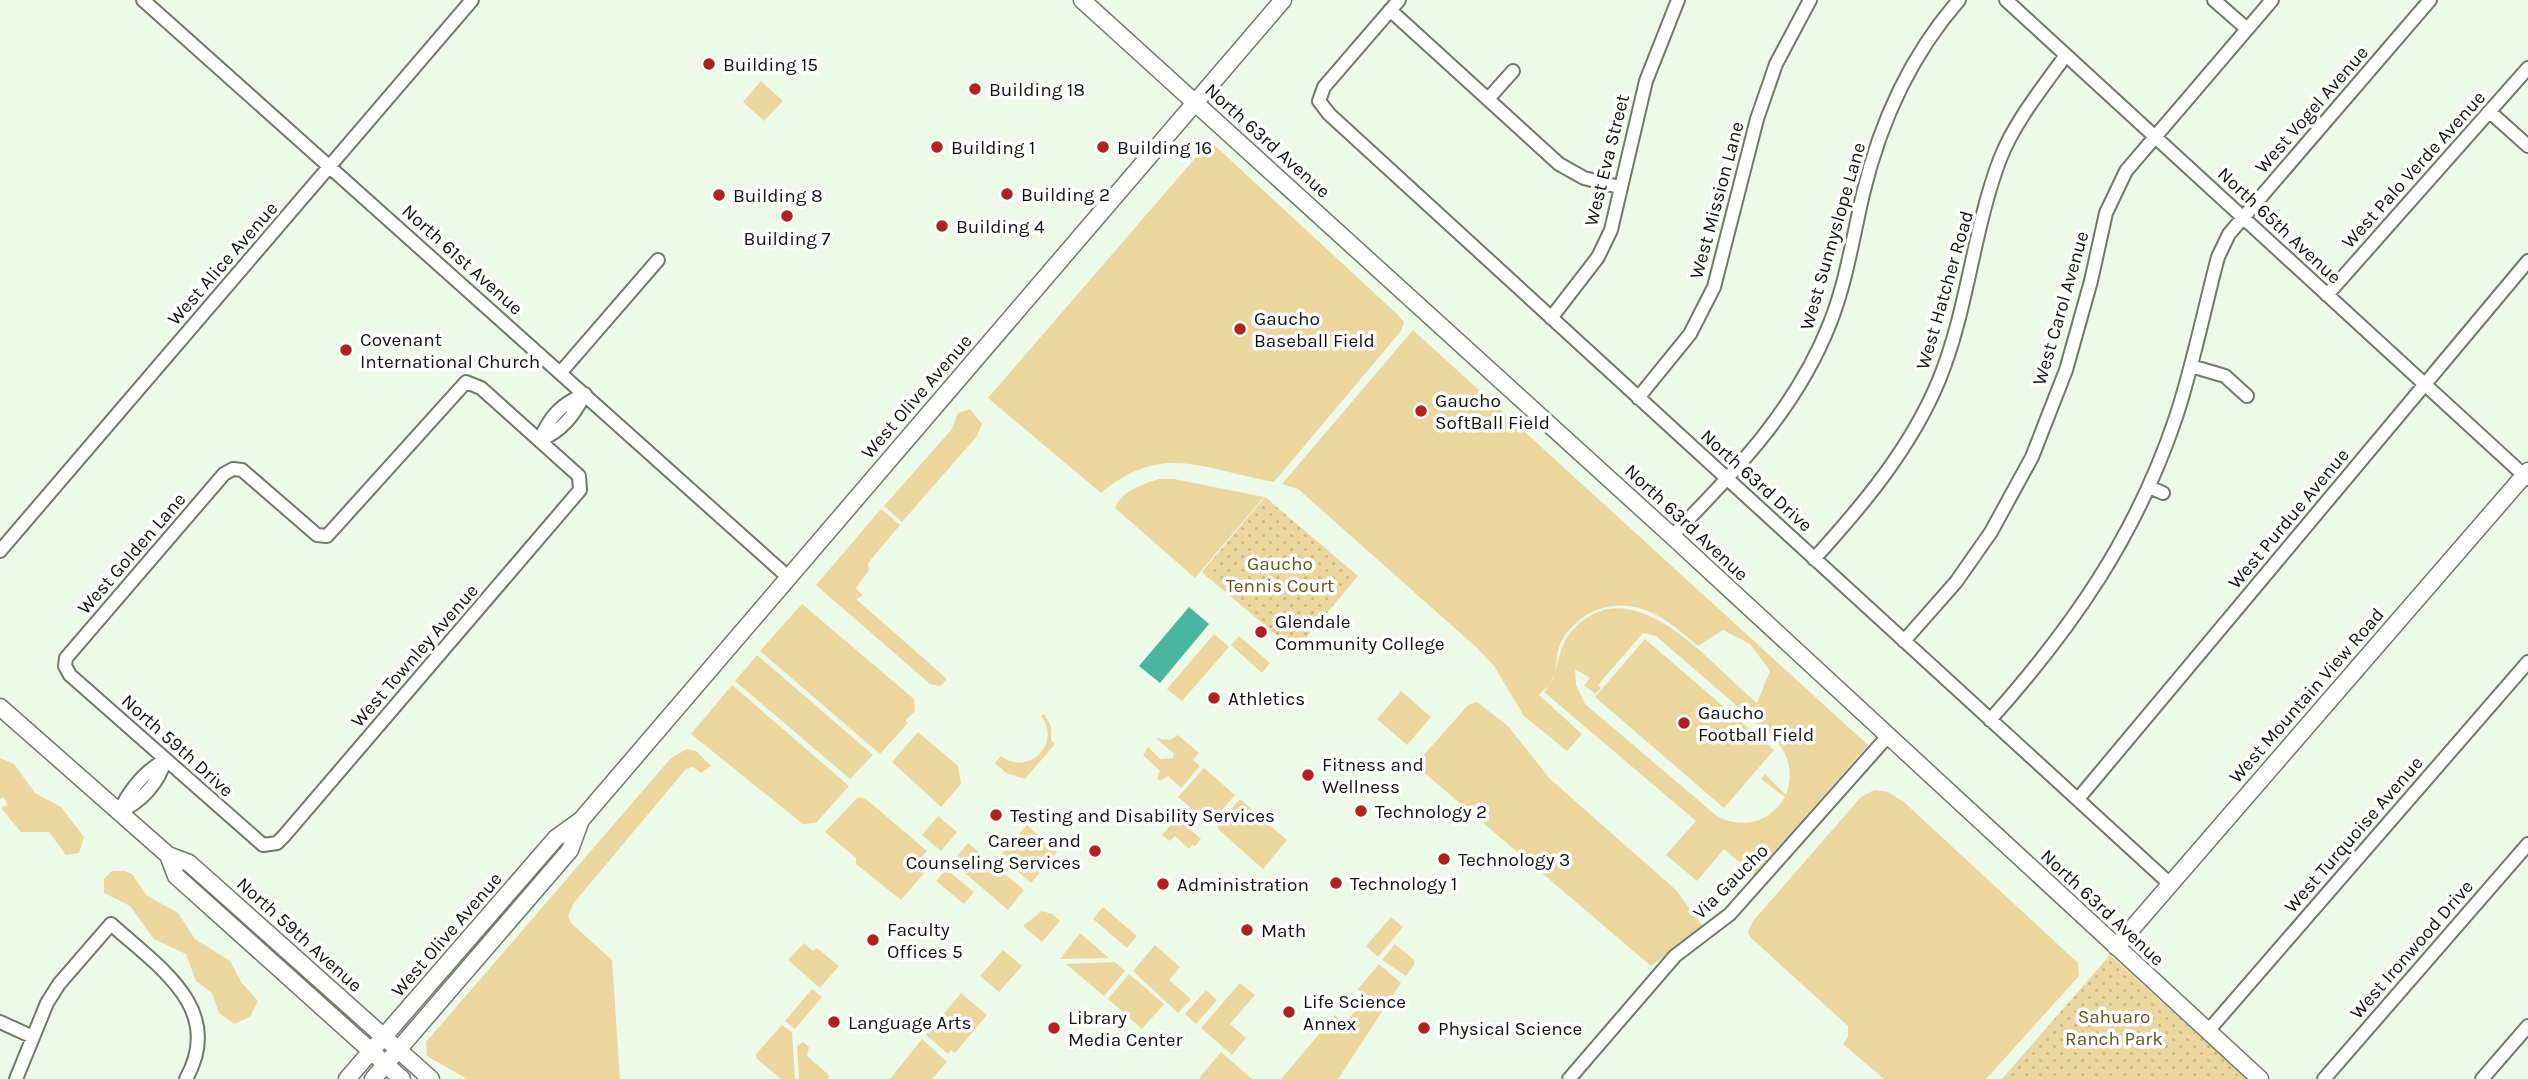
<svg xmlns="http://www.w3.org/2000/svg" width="2528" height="1079" viewBox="0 0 2528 1079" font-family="Karla,sans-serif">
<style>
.grass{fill:#ebd79d;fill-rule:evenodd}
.park{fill:url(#park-dots)}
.water{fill:#49b79f}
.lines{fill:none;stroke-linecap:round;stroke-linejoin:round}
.street-casing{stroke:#717b6b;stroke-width:16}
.secondary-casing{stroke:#717b6b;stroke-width:19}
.street{stroke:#fff;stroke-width:12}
.secondary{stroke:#fff;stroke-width:16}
.poi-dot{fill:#b1211f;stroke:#fff;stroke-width:2.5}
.labels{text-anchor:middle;stroke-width:7;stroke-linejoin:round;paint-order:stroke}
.poi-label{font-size:19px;fill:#10140e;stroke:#fff;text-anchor:start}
.street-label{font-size:19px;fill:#10140e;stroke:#fff}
.park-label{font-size:19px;fill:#685517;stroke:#fff}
</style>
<defs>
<pattern id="park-dots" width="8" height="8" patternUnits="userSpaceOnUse" patternTransform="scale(1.75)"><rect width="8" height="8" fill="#ebd79d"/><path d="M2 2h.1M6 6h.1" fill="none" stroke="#c8b886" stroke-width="1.8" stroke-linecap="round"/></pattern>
</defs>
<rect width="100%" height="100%" fill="#eefae8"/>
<path class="grass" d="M761,81L783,101L764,121L743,102Z
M1210,141L1398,315L1404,322L1401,331L1274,482C1204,470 1163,441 1101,493L988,398Z
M1413,330L1868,745L1754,875L1724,849L1697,881L1666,855L1696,821L1544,692C1562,672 1554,651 1572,631C1632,563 1712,666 1757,703L1770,671L1750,644L1723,630L1698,646C1667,619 1635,593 1592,612C1580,618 1567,630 1561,642C1555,654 1558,667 1553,679C1551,684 1543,691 1539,695L1582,734L1567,751L1524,716L1494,666L1475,646L1298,489L1282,484ZM1643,633L1656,636L1774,738C1789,754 1794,773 1786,795L1765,774L1761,779L1785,797C1770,822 1743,829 1718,817L1585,704L1576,685L1575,669L1590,678L1584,685L1595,694L1601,688L1598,685Z
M970,409L982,424L977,436L902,522L884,506L952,429L958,413Z
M1159,479H1174L1264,497L1195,578L1115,508C1121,491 1143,484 1159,479Z
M881,509L900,525L868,563L869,570L856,588L863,596L856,599L947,679L940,686L930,684L816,585Z
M802,604L914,699L915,711L905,721L908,723L880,754L760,651Z
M1214,634L1229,647L1182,701L1167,689Z
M1239,636L1270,663L1262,673L1231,645Z
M1645,639L1774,750L1724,808L1595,697Z
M757,655L873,755L850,779L735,681Z
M732,685L849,786L816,823L803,824L691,734Z
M1401,691L1431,717L1407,745L1377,719Z
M1477,702L1508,726L1550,779L1676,890L1703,927L1701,931L1651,966L1415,765L1468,705Z
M1044,714L1051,726V740L1055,744L1025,779L1006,773L995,763L1001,756C1027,777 1063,744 1041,716Z
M918,732L958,766L961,784L941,807L892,762Z
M1178,735L1199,753L1193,760L1200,766L1181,788L1168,776L1160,781L1157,778L1160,771L1143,755L1148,747L1160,759L1173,758L1174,754L1156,738L1170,740Z
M687,749L696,751L711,766L701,773L693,767L686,769L573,904L568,916L572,924L612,960L620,1079H467L427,1056L426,1042L671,758Z
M0,758L14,764L35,793L61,807L84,837L79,853L66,855L49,832H21L1,808L8,805L3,797L0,799Z
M1204,768L1235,795L1210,824L1178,797Z
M1874,790L1888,792L1905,803L2078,963L2079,976L1986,1079H1884L1843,1044L1848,1036V1026L1750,937L1748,931L1753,921L1861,797Z
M858,797L866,799L927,851L921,858L930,866L901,900L856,864V858L825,832Z
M1240,799L1287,840L1263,869L1219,830L1217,825Z
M938,816L957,832L941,851L922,835Z
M1177,818L1201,839L1195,846L1192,845L1189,849L1175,836L1170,841L1162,835Z
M1027,825L1057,852L1031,883L1000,856Z
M968,843L1024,890L1008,910L952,862Z
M946,869L974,892L964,904L936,881Z
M112,871H125L132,874L146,895L178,913L195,939L230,961L241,982L258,1001L250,1017L234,1024L219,1013L212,993L196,981L186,954L154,939L130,906L104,893V879Z
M1103,907L1137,936L1127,948L1093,919Z
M1042,911L1052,914L1060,921L1042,942L1023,926Z
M1391,917L1403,927L1378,957L1366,946Z
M1080,933L1109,958L1060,959Z
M804,943L813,951L817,948L839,966L820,988L788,960Z
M1395,944L1414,960V965L1406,976L1382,960Z
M1155,945L1180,967L1169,980L1191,999L1178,1013L1133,971Z
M1003,950L1022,966L999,992L980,976Z
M1115,962L1125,971L1104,996L1066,964Z
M1379,964L1401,983L1338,1079H1281L1335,1015L1345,1023L1367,997L1358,989Z
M1129,974L1164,1004L1142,1029L1108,999Z
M1240,983L1255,995L1230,1024L1246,1038L1232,1055L1201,1028Z
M812,989L822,997L795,1029L785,1021Z
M1206,990L1217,1000L1196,1024L1185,1014Z
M961,993L987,1015L955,1053L951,1050L948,1054L926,1035Z
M782,1025L792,1032L795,1079H781L757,1059L756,1054Z
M922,1039L947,1062L932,1079H890Z
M803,1042L809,1047L807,1056L830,1076L827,1079H799L797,1046Z
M1221,1052L1252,1079H1202L1200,1077Z"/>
<path class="park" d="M1265,497L1358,576L1295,651L1202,572Z
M2110,955L2247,1079H2002Z"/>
<path class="water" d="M1189,607L1209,624L1160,683L1139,666Z"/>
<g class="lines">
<g class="street-casing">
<path id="street" d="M143,0L788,577
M1399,0L1324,87L1319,101L1329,114L2170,884
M2006,0L2528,479
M2214,0L2247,29
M1390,10L1559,164L1584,178L1619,187
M1488,99L1513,71
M2490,112L2528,146
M2327,295L2528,68
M1551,318L1598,257L1611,230L1646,81L1678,0
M2191,366L2225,376L2247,396
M561,372L658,260
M466,382L481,388L579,476L580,490L284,836L277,843L263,845L70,675L65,666L66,658L224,474L233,469L242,470L317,535L327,536Z
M1638,398L1690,334L1714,287L1757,119L1776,64L1810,0
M540,440C549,417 562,403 585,394
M540,440C562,431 574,415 585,394
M2149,487L2163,493
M1672,536C1735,472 1797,408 1830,323C1846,283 1853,237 1863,194C1880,123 1911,55 1959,0
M0,551L472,0
M1814,559C1863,505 1911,448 1939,380C1968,309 1973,230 2000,159C2015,121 2043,87 2066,55
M1904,641L1956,582L1991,532L2032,457L2066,370L2091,281L2106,213L2126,171L2272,0
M1990,720C2073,627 2136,536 2176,417C2193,365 2204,310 2218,257L2229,234L2430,0
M2078,799L2528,261
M119,812C141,802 159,783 165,760
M119,812C129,791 145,771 165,760
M0,1022L33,1037
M2208,1031L2528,662
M16,1079L47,1003L59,984L111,924C157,966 226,1008 186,1079
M1569,1079L1675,956L1730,914L1887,737
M2324,1079L2528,844
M2482,1079L2528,1026"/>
</g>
<g class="secondary-casing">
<path id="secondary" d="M1082,0L1672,536L2260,1079
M0,707L168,855L189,863L431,1079
M168,855L176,876L402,1079
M2116,947L2528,471
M347,1079L556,838L581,820L1283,0
M373,1079L570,850L581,820"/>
</g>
<use href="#street" class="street"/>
<use href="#secondary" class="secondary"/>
</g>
<g class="poi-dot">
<circle cx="709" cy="64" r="7"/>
<circle cx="975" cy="89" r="7"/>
<circle cx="937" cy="147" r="7"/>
<circle cx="1103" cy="147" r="7"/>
<circle cx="1007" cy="194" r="7"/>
<circle cx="719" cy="195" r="7"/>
<circle cx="787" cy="216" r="7"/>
<circle cx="942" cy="226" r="7"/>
<circle cx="1240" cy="329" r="7"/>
<circle cx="346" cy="350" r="7"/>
<circle cx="1421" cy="411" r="7"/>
<circle cx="1261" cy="632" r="7"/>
<circle cx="1214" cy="698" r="7"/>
<circle cx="1684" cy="723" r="7"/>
<circle cx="1308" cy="775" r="7"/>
<circle cx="1361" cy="811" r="7"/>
<circle cx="996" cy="815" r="7"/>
<circle cx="1095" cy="851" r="7"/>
<circle cx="1444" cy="859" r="7"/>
<circle cx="1336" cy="883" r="7"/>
<circle cx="1163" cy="884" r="7"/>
<circle cx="1247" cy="930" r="7"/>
<circle cx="873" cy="940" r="7"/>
<circle cx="1289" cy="1012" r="7"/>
<circle cx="834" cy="1022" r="7"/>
<circle cx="1054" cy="1028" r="7"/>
<circle cx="1424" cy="1028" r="7"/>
</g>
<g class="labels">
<g class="poi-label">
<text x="723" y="71">Building 15</text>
<text x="989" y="96">Building 18</text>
<text x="951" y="154">Building 1</text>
<text x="1117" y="154">Building 16</text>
<text x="1021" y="201">Building 2</text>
<text x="733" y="202">Building 8</text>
<text x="956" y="233">Building 4</text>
<text x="787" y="245" text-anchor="middle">Building 7</text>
<text x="1254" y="325">Gaucho<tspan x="1254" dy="22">Baseball Field</tspan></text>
<text x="360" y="346">Covenant<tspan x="360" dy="22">International Church</tspan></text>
<text x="1435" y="407">Gaucho<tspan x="1435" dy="22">SoftBall Field</tspan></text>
<text x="1275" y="628">Glendale<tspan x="1275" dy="22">Community College</tspan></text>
<text x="1228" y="705">Athletics</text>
<text x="1698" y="719">Gaucho<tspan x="1698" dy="22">Football Field</tspan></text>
<text x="1322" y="771">Fitness and<tspan x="1322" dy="22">Wellness</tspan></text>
<text x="1375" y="818">Technology 2</text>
<text x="1010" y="822">Testing and Disability Services</text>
<text x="1081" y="847" text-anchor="end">Career and<tspan x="1081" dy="22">Counseling Services</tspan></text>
<text x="1458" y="866">Technology 3</text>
<text x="1350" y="890">Technology 1</text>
<text x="1177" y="891">Administration</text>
<text x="887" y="936">Faculty<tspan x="887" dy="22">Offices 5</tspan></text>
<text x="1261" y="937">Math</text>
<text x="1303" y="1008">Life Science<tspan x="1303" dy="22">Annex</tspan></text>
<text x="1068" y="1024">Library<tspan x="1068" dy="22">Media Center</tspan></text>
<text x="848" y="1029">Language Arts</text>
<text x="1438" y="1035">Physical Science</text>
</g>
<g class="street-label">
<text transform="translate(2311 109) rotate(-49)" y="7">West Vogel Avenue</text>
<text transform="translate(1268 140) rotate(42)" y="7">North 63rd Avenue</text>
<text transform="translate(1606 160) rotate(-76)" y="7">West Eva Street</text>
<text transform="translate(2413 169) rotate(-48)" y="7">West Palo Verde Avenue</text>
<text transform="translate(1716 200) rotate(-75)" y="7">West Mission Lane</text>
<text transform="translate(2280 225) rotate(43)" y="7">North 65th Avenue</text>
<text transform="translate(1832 236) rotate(-74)" y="7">West Sunnyslope Lane</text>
<text transform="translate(463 259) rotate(42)" y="7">North 61st Avenue</text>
<text transform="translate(222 263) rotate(-49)" y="7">West Alice Avenue</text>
<text transform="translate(1944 290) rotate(-74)" y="7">West Hatcher Road</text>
<text transform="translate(2060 308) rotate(-74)" y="7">West Carol Avenue</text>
<text transform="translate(916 396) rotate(-49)" y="7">West Olive Avenue</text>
<text transform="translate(1757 480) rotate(42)" y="7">North 63rd Drive</text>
<text transform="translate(2288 518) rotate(-50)" y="7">West Purdue Avenue</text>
<text transform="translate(1687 522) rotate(43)" y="7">North 63rd Avenue</text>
<text transform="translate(131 553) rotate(-49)" y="7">West Golden Lane</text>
<text transform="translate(414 655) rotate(-49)" y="7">West Townley Avenue</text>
<text transform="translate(2306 695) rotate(-49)" y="7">West Mountain View Road</text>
<text transform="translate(178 745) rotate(42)" y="7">North 59th Drive</text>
<text transform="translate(2353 834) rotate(-49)" y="7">West Turquoise Avenue</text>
<text transform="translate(1730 881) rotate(-45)" y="7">Via Gaucho</text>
<text transform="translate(2103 907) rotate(43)" y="7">North 63rd Avenue</text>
<text transform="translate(300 934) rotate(42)" y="7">North 59th Avenue</text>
<text transform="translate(446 934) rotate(-49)" y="7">West Olive Avenue</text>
<text transform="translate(2411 949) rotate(-49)" y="7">West Ironwood Drive</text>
</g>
<g class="park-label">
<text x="1280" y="570">Gaucho<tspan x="1280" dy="22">Tennis Court</tspan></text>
<text x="2114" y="1023">Sahuaro<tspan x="2114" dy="22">Ranch Park</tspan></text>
</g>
</g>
</svg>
